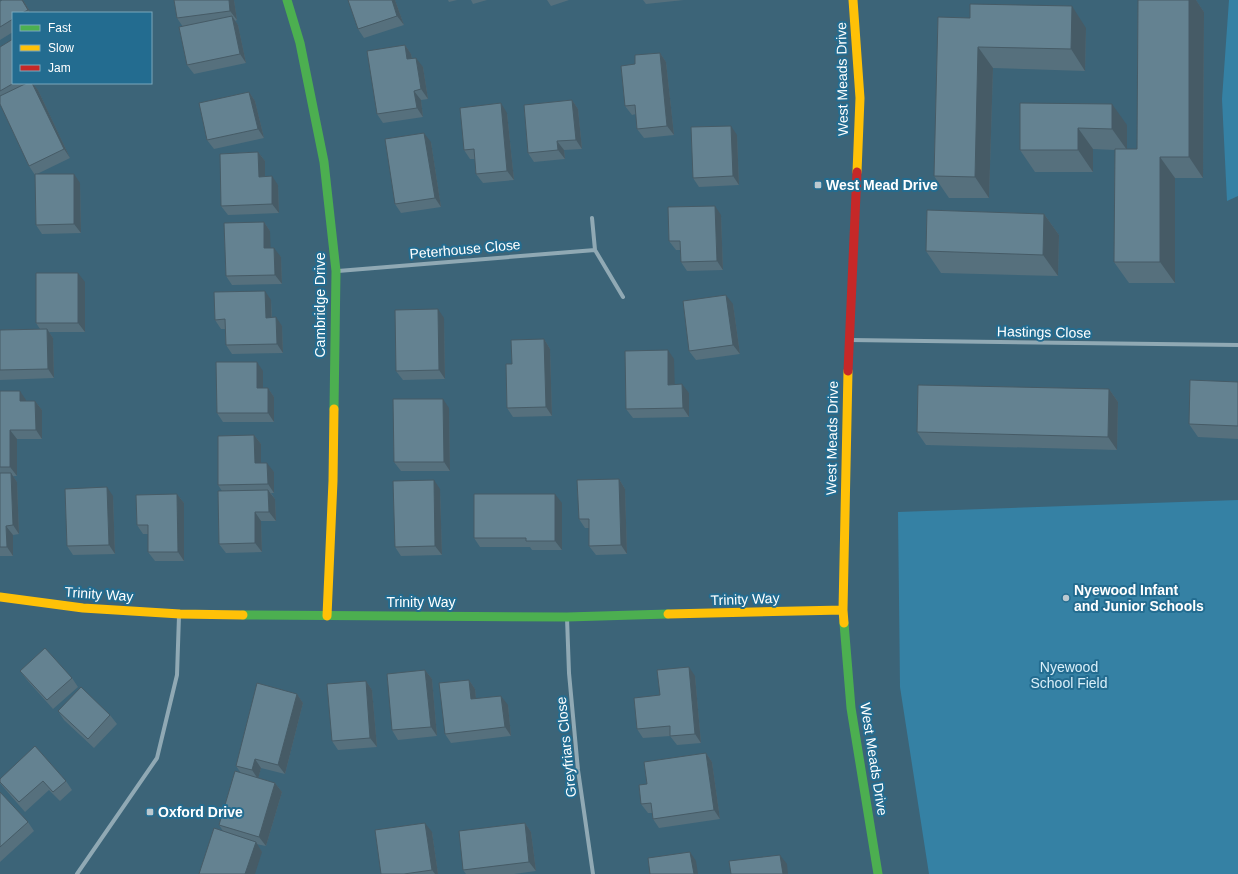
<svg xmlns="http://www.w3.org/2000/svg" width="1238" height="874" viewBox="0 0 1238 874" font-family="Arial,sans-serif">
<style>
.green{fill:#3581a4}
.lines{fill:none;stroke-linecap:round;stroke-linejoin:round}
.street{stroke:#90a9b4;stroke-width:4}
.fast{stroke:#4caf50;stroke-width:9}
.slow{stroke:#ffc107;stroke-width:9}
.jam{stroke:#c62828;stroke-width:9}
.wall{fill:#56707d}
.shaded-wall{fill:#465b66}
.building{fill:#648291;stroke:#465b66}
.poi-dot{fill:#bbc9d0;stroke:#236c90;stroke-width:1.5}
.labels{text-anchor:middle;stroke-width:4;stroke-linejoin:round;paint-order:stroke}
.street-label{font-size:14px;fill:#fff;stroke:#236c90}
.poi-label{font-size:14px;font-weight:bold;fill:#fff;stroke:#236c90;text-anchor:start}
.park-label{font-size:14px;fill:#d9eff9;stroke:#236c90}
</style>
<rect width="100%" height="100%" fill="#3c6478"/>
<path class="green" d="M1229,0H1238V196L1227,201L1222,99Z
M1238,500V874H929L900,687L898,512Z"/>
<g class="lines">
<path class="street" d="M592,218L595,250
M338,271L595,250L623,297
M850,340L1238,345
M567,618L569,673L578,770L593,874
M77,874L157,758L177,675L179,616"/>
<path class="fast" d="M287,0L300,43L324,162L336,271L334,409
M243,615L567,617L668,614
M844,623L851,708L878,874"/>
<path class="slow" d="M853,0L860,98L857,172
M0,597L83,608L180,614L243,615
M668,614L843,610
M327,616L333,481L334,409
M844,623L843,610L848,371"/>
<path class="jam" d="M848,371L857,172"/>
</g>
<path class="wall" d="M23,0L31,13H13V32L0,40V1Z
M174,0H234L237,20L235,21L238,25L246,63L194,74L187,65L183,27L177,18Z
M348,0H395L404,25L364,38L358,29Z
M448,0H457L449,2Z
M471,0H487L473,4Z
M547,0H569L551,6Z
M643,0H684L646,4Z
M1138,0H1196L1204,12L1203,178H1175V283H1129L1114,262L1115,150L1093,149V172H1035L1020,150V103L1127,125V149H1137Z
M938,17L1086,28L1085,71L993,68L989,198H949L934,176Z
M405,45L411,54L412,59L423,67L428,99L421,100L423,117L383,123L377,114Z
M0,47L13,83H36L33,84L38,90L70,158L37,174L80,183L81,233L42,234L36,225L35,175L29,166L0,104Z
M660,53L666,62L674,135L644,138L637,129L636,114L632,115L625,106L635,64Z
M249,92L255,101L264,138L214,149L207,140Z
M572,100L578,109L582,149L564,150L565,159L534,162L528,153Z
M507,113L514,180L483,183L476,174L475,159H470L464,150Z
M737,135L739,185L699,187L693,178Z
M431,142L441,207L401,213L395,204Z
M258,152L265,161V176L278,185L279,213L228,215L221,206Z
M1044,214L1059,235L1058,276L941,273L926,251Z
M721,215L723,270L687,271L681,262V250H676L669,241Z
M264,222L270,231V248L281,257L282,284L232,285L226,276Z
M85,282V332H49L53,338L54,378L0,380V330L40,329L36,323Z
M271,300L272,317L282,326L283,353L232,354L226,345L225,329H221L215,320Z
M733,304L740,354L696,360L689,351Z
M444,318L445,379L403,380L396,371Z
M544,339L550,349L552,416L513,417L507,408Z
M674,359V384L689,393V417L633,418L626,409Z
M263,371V388H268L274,397V422H223L217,413Z
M1238,382V439L1198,437L1189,424Z
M1109,389L1118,402L1117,450L926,445L917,432Z
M0,391L26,400V401H35L42,410V439H17V476H13L17,482L19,534L13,535V556H0Z
M449,408L450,471H401L394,462Z
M254,435L261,444V463L274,472V493H271L275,499L276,521H261L262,552L226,553L219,544L222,491L218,485Z
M619,479L625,489L627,554L596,555L589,546V528H585L579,519Z
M440,489L442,555L401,556L395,547Z
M177,494L184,503V561H155L148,552V534H143L137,525Z
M113,496L115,554L73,555L67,546Z
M562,503V550H532L530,547H480L474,538Z
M425,670L432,679L437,736L398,740L392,730Z
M20,671L72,678L78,687L53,709L27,680Z
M695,676L701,743L677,745L670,736L643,738L637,729L660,695Z
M469,680L475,689L476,699L508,705L511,736L451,743L445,734Z
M366,681L372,690L377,747L338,750L332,741Z
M297,694L303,703L285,774L261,768L258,778L275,783L282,792L266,846L256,844L262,852L223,831L219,825L241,773L236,766Z
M58,711L110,715L117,724L94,748L64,720Z
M706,753L712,762L720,819L659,828L653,819L652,813H648L641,804L647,784Z
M0,779L66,781L72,790L60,801L49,790L25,812L5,789L0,783Z
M0,792L28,822L34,831L0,862Z
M525,823L531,832L536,871L514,874H466L463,870Z
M432,832L438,874H381Z"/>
<path class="shaded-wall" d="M22,0H23L31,13L28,10Z
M229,0H234L237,20L230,11Z
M392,0H395L404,25L397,16Z
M1189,0H1196L1204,12L1203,178L1189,157Z
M1072,6L1086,28L1085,71L1071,49Z
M232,16L238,25L246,63L240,54Z
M405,45L411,54L414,68L407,59Z
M978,47L993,68L989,198L975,177Z
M660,53L666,62L674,135L667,126Z
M416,58L423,67L428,99L421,89Z
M32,83L38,90L70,158L64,149Z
M414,91L421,100L423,117L417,108Z
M249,92L255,101L264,138L258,129Z
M572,100L578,109L582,149L576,140Z
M501,103L507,113L514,180L507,171Z
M1112,104L1127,125V150L1112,129Z
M731,126L737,135L739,185L733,176Z
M1078,128L1093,149V172L1078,150Z
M424,133L431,142L441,207L435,198Z
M557,141L564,150L565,159L558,150Z
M258,152L265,161V186L259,177Z
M1160,157L1175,178V283L1160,262Z
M74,174L80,183L81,233L74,224Z
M272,176L278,185L279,213L272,204Z
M715,206L721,215L723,270L717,261Z
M1044,214L1059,235L1058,276L1043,255Z
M264,222L270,231L271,257L264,248Z
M274,248L281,257L282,284L275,275Z
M78,273L85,282V332L78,323Z
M265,291L271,300L272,327L266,318Z
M726,295L733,304L740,354L733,345Z
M438,309L444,318L445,379L439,370Z
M276,317L282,326L283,353L277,344Z
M47,329L53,338L54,378L48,369Z
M544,339L550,349L552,416L546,407Z
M668,350L674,359L675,394L668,385Z
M257,362L263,371V397L257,388Z
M682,384L689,393V417L683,408Z
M268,388L274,397V422L268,413Z
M1109,389L1118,402L1117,450L1108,437Z
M20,391L26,400V410L20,401Z
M443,399L449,408L450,471L444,462Z
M35,401L42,410V439L36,430Z
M10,430L17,439V476L10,467Z
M254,435L261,444V472L255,463Z
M267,463L274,472V493L268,484Z
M11,473L17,482L19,534L13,525Z
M619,479L625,489L627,554L621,545Z
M434,480L440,489L442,555L435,546Z
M107,487L113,496L115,554L109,545Z
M268,490L275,499L276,521L269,512Z
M177,494L184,503V561L178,552Z
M555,494L562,503V550L555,541Z
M255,512L261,521L262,552L255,543Z
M6,526L13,535V556L7,547Z
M689,667L695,676L701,743L695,734Z
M425,670L432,679L437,736L431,727Z
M469,680L475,689L477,708L471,699Z
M366,681L372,690L377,747L370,738Z
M297,694L303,703L285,774L278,765Z
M501,696L508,705L511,736L505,727Z
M706,753L712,762L720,819L714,810Z
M255,759L261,768L258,779L252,770Z
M275,783L282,792L266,846L259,837Z
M425,823L432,832L438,874H435L432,870Z
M525,823L531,832L536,871L529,862Z
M256,842L262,852L255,874H245Z
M690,852L696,861L698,874H694Z
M780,855L787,864L788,874H783Z"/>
<path class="building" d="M2,0H22L28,10L22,13H13V19L0,27V1Z
M174,0H229L230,11L177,18Z
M348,0H392L397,16L358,29Z
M1138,0H1189V157H1160V262H1114L1115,149H1137Z
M970,4L1072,6L1071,49L978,47L975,177L934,176L938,17L970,18Z
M232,16L240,54L187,65L179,27Z
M13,39V83H14L0,91V47Z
M405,45L407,59L416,58L421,89L414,91L417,108L377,114L367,51Z
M660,53L667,126L637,129L635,105L625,106L621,66L635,64V55Z
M27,83H32L64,149L29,166L0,104V96Z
M249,92L258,129L207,140L199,103Z
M572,100L576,140L557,141L558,150L528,153L524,105Z
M501,103L507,171L476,174L474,149L464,150L460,108Z
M1020,103L1112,104V129L1078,128V150H1020Z
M731,126L733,176L693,178L691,127Z
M424,133L435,198L395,204L385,139Z
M258,152L259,177L272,176V204L221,206L220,154Z
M35,174H74V224L36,225Z
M715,206L717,261L681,262L680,241H669L668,207Z
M927,210L1044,214L1043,255L926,251Z
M264,222V248H274L275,275L226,276L224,223Z
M36,273H78V323H36Z
M265,291L266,318L276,317L277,344L226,345L225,319L215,320L214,292Z
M726,295L733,345L689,351L683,301Z
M438,309L439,370L396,371L395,310Z
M47,329L48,369L0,370V330Z
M544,339L546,407L507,408L506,364H512L511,340Z
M668,350V385L682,384L683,408L626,409L625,351Z
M216,362H257V388H268V413H217Z
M1190,380L1238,382V426L1189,424Z
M918,385L1109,389L1108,437L917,432Z
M0,391H20V401H35L36,430H10V467H0Z
M393,399H443L444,462H394Z
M254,435L255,463H267L268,484L218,485V436Z
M0,473H11L13,525L6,526L7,547H0Z
M619,479L621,545L589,546V519H579L577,480Z
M434,480L435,546L395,547L393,481Z
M107,487L109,545L67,546L65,489Z
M268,490L269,512H255V543L219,544L218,491Z
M177,494L178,552H148V525H137L136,495Z
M474,494H555V541H526V538H474Z
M45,648L72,678L47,700L20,671Z
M689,667L695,734L670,736V726L637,729L634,698L660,695L657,670Z
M425,670L431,727L392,730L387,674Z
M469,680L471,699L501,696L505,727L445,734L439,683Z
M366,681L370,738L332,741L327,684Z
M257,683L297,694L278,765L255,759L252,770L236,766Z
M81,687L110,715L88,739L58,711Z
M35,746L66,781L53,792L43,781L19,802L0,782V779Z
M706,753L714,810L653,819L651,803L641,804L639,785L647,784L644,762Z
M235,771L275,783L259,837L219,825Z
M0,792L28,822L0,847Z
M425,823L432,870L404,874H381L375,830Z
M525,823L529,862L463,870L459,831Z
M214,828L256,842L245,874H199Z
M690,852L694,874H650L648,858Z
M780,855L783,874H731L729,861Z"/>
<g class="poi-dot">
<rect x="814" y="181" width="8" height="8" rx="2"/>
<circle cx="1066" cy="598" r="4"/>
<rect x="146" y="808" width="8" height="8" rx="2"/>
</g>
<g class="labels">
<g class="street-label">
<text transform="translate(842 79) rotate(-91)" y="5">West Meads Drive</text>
<text transform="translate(465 249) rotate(-5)" y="5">Peterhouse Close</text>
<text transform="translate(320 305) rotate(-90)" y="5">Cambridge Drive</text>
<text transform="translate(1044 332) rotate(1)" y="5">Hastings Close</text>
<text transform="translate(832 438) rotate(-89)" y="5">West Meads Drive</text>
<text transform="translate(99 594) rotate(4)" y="5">Trinity Way</text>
<text transform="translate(745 599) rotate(-2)" y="5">Trinity Way</text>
<text x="421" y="607">Trinity Way</text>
<text transform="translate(566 747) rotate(-96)" y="5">Greyfriars Close</text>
<text transform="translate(874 759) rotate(81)" y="5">West Meads Drive</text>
</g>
<g class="poi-label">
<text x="826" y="190">West Mead Drive</text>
<text x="1074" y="595">Nyewood Infant<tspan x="1074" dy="16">and Junior Schools</tspan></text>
<text x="158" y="817">Oxford Drive</text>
</g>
<g class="park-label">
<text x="1069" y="672">Nyewood<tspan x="1069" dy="16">School Field</tspan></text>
</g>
</g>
<rect x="12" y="12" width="140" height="72" fill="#236c90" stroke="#7ba7bc"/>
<rect x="20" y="25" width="20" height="6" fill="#4caf50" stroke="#7ba7bc"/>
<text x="48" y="32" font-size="12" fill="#ffffff">Fast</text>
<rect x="20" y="45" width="20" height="6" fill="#ffc107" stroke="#7ba7bc"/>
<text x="48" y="52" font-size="12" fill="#ffffff">Slow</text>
<rect x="20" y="65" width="20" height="6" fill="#c62828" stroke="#7ba7bc"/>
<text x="48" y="72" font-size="12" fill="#ffffff">Jam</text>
</svg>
